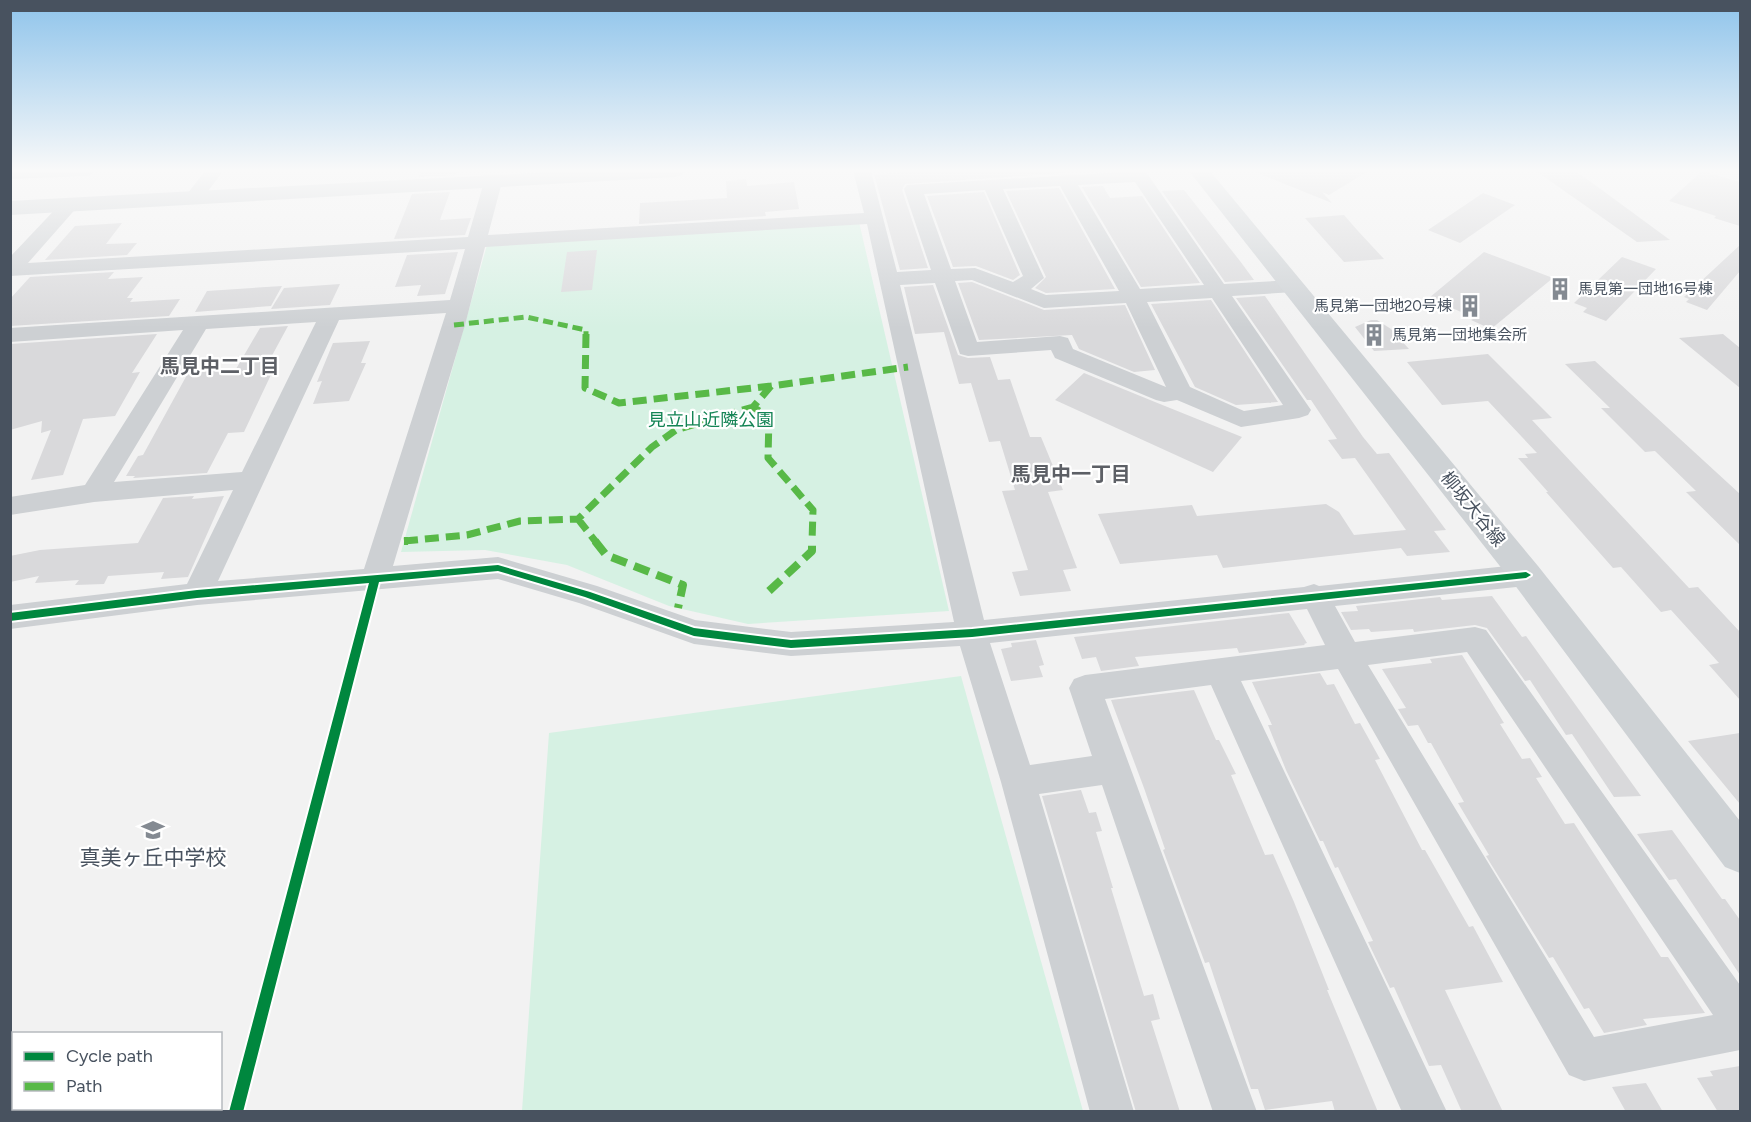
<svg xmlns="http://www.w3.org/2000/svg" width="1751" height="1122" viewBox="0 0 1751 1122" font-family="Figtree,'Noto Sans JP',sans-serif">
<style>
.green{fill:#d6f1e3}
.building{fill:#d9d9db}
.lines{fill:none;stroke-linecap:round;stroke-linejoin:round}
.street{fill:#cdd0d3;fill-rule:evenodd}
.secondary{fill:#ced2d5;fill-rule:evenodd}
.quiet-far2{stroke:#58b947;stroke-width:5;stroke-dasharray:10 5;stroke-linecap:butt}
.quiet-far1{stroke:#58b947;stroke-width:7;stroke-dasharray:14 7;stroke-linecap:butt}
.quiet{stroke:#58b947;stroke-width:8;stroke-dasharray:16 8;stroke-linecap:butt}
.cycleway-casing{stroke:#fff;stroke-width:4}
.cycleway{fill:#00873e;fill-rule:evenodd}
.labels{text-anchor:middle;stroke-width:4.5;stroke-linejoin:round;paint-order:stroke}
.far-poi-label{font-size:15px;fill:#48525f;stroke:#fff;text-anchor:start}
.park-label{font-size:18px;fill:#148455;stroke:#fff}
.street-label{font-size:18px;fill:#48525f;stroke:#fff}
.neighbourhood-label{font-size:20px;font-weight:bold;fill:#5d6066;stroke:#fff}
.near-poi-label{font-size:21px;fill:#48525f;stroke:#fff}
</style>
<rect width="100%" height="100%" fill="#f2f2f2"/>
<path class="green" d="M859,222L949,611L748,624L669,606L567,565L485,550L401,552L487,245Z
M961,676L1083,1111H522L549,733Z"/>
<path class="building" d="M421,171H457L456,175L419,177Z
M926,171H1063L1064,173L905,184L902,190L928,268L900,270L874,174Z
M1253,171H1368L1329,195L1322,192L1332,203Z
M1536,171H1576L1670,240L1637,242Z
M1702,171L1740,182V226L1714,218L1716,216L1669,201Z
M746,179L747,186L794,182L799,209L765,212L766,216L639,224L640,203L727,198L726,181Z
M1103,186L1110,198L1142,196L1200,283L1141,287L1082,187Z
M1059,188L1115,289L1046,293L1035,288L1046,277L1006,191Z
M1184,190L1240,261L1254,280L1225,282L1162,191Z
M450,192L440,220L471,218L465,235L394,239L412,194Z
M984,192L1020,275L1013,280L976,266L953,267L927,196Z
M1483,193L1515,205L1460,243L1428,230Z
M1344,215L1358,231L1384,259L1344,262L1305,218Z
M122,223L106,244L137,243L127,255L45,260L75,226Z
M1740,245V271L1707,310L1686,302L1689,299L1684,297Z
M597,250L592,290L561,292L567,252Z
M458,252L445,294L417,296L421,285L395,287L407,255Z
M1484,252L1553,278L1491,329L1471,320L1475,318L1429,298Z
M1622,257L1656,269L1606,321L1583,312L1587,308L1574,303Z
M114,272L108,279L143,277L127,298H133L130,302L180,299L169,316L10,326V299L30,277Z
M972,282L1044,310L1125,305L1155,370L1134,372L1079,349L1072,335L979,340L958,283Z
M340,284L330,305L271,309L284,288Z
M933,285L958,355L968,358L990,357L998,380L1010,379L1030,437H1041L1063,490L1048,492L1077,568L1063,570L1071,591L1020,596L1012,572L1028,570L1002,491L1015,490L1000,441L989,442L971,383L959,384L944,332L915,334L904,287Z
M282,286L271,306L195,312L207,291Z
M1265,296L1363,437L1377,454L1389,453L1446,530L1434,531L1450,552L1407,556L1401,548L1223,568L1217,555L1120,564L1098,514L1192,505L1197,516L1326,504L1339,512L1354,535L1406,530L1355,458L1342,459L1328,440L1337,439L1311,400H1307L1236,298Z
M1211,300L1278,402L1236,405L1195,387L1151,304Z
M1371,320H1377L1391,329L1409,349L1374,351L1355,327Z
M288,326L268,363L277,362L244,432L228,433L207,473L133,478L135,476H126L138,456L143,455L188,373L236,369L260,328Z
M157,334L132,373L140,372L115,416L83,419L63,475L31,480L51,430L41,433L42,421L10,430V344Z
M1723,334L1740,348V388L1679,338Z
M370,341L361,363H366L349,401L313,404L322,381L317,382L333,343Z
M1488,354L1552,418L1532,420L1689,588L1698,587L1740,632V700L1709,665L1719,663L1671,610L1661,612L1621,567L1613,568L1546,492H1548L1518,458H1528L1525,454L1537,453L1488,401L1442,405L1407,362Z
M1595,361L1740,494V545L1686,492L1696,491L1655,451L1645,452L1601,408H1610L1565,364Z
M1084,373L1155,402L1242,437L1213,472L1055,400Z
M194,496L192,499L224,496L188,577L161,579L164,572L108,576L104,584L75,585L79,580L35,583L39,576L10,582V556L40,550L138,543L163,498Z
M1492,596L1522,637L1526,636L1641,796L1614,797L1572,734L1566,735L1530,680L1525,681L1487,628L1475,625L1414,632L1413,629L1371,632L1369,629L1351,630L1341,612L1358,611L1356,606L1440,597L1442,600Z
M1289,613L1307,643L1304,644L1305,645L1239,653L1237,648L1135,657L1139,666L1101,671L1096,657L1082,659L1074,637Z
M1036,640L1044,665L1039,666L1043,677L1011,681L1001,649L1012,647L1011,643Z
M1462,655L1504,723L1500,724L1522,759L1530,758L1542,777L1536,778L1565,824L1574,823L1661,957H1668L1705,1013L1643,1019L1647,1025L1604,1033L1589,1008L1584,1009L1553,957L1549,958L1486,856L1489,855L1458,803L1464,802L1431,743H1428L1418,725L1408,726L1398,709L1406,708L1382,669L1432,663L1430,659Z
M1320,673L1327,685L1334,684L1355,724L1360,723L1380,759L1375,760L1422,850H1425L1469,927L1473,926L1503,982L1445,990L1503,1112H1462L1441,1065L1429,1066L1394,987L1390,988L1368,942L1373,941L1338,867L1335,868L1323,841H1320L1286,770L1268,725H1272L1252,682Z
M1194,690L1216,740H1219L1236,774L1231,775L1265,855L1273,854L1294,902L1329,990H1327L1378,1112H1335L1332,1101L1265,1110L1258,1089H1251L1209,962L1205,963L1163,850L1165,849L1144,788L1111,700Z
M1740,733V804L1688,741Z
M1081,790L1089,813L1096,812L1102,831L1096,832L1113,888H1111L1144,996L1153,994L1160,1019L1151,1021L1180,1112H1136L1042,796Z
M1672,830L1722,899H1725L1740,920V975L1676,879L1669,880L1637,834Z
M1740,1066V1112H1718L1697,1078L1713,1076L1710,1071Z
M1646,1083L1663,1112H1626L1612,1087Z"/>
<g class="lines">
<path class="street" d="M10,171H94L91,175L85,176L10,179Z
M205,171H223L200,202H186L184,198Z
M853,171H871L897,272L931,270L904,189L907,185L1140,171L1146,172L1224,284L1294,280L1301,282L1305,286L1301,290L1294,292L1232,296L1311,410L1308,415L1299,418L1241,427L1177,400L1164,402L1156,400L1055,358L1051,350L968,356L960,354L935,283L900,285L984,620L1304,587L1314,584L1319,586L1526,564L1536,567L1540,575L1536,583L1526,586L1335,606L1355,642L1475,627L1486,630L1740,985V1050L1584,1081L1569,1075L1338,669L1241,681L1447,1112H1402L1211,685L1105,699L1257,1112H1213L1102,785L1039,794L1134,1112H1090L1001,782L960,646L791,656L694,644L579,603L498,579L197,605L10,629V605L187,584L233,490L94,502L10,515V497L85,485L183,330L10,342V328L450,300L465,249L10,276V257L63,201H77L79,205L28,263L468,237L484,182L487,178H499L502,182L488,235L864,213ZM1135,182L1204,285L1140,289L1078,185ZM1060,186L1119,291L1046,295L1031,289L1044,278L1003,189ZM985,190L1023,276L1013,282L975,268L951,269L924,194ZM867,224L954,622L791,632L695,620L597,586L498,557L393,566L465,325L485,247ZM972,280L1044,308L1126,303L1166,387L1073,349L1068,338L1060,336L977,342L955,281ZM1212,298L1283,405L1244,411L1190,387L1147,302ZM446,313L364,569L218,581L339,320ZM316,322L242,472L114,482L206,329ZM1307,609L1325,645L1085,675L1074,679L1069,688L1092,756L1030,765L990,643ZM1467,652L1713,1015L1594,1037L1368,665Z"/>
<path class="secondary" d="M571,171H685L682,175L675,177L10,215V201Z
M1189,171H1210L1538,566L1740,821V873L1725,867L1514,584Z"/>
<path class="quiet-far2" d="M454,325L526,317L586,330V336"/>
<path class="quiet-far1" d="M586,334L585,388L619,403L771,386L908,367
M771,386L753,407L769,417L768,458L813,510L812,542
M578,519L596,542
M404,541L467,535L520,521L578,519L652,447L676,430L753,407"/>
<path class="quiet" d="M404,541H408
M595,541L606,555L683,585L678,608
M769,591L812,551V541"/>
<g class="cycleway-casing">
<path id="cycleway" d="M498,565L590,592L694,628L791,640L972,629L1526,572L1531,575L1526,578L972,637L791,648L694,636L585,597L498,571L379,582L243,1112H229L369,583L197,598L10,621V613L197,590Z"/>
</g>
<use href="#cycleway" class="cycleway"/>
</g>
<linearGradient id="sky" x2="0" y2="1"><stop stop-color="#8fc4eb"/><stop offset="0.52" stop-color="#f9f9f9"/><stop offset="1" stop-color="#f9f9f9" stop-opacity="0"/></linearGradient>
<rect width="1751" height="328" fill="url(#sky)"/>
<defs>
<g id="building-bare" transform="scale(1.8)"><path d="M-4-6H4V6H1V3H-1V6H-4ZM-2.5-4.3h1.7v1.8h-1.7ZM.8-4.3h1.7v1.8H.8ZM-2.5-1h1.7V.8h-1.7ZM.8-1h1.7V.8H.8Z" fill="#848a92" stroke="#fff" stroke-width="2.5" paint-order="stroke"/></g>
<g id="school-bare" transform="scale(1.8)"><path d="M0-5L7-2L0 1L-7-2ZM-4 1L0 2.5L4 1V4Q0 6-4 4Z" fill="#848a92" stroke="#fff" stroke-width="2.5" paint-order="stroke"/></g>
</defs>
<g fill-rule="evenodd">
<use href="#building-bare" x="1560" y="289"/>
<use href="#building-bare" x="1470" y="306"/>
<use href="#building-bare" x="1374" y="335"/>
<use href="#school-bare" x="153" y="830"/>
</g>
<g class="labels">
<g class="far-poi-label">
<text x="1578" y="294">馬見第一団地16号棟</text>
<text x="1452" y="311" text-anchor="end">馬見第一団地20号棟</text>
<text x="1392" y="340">馬見第一団地集会所</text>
</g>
<g class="park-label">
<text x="711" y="426">見立山近隣公園</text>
</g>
<g class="street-label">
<text transform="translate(1473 509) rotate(51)" y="6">柳坂大谷線</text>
</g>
<g class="neighbourhood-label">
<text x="220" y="373">馬見中二丁目</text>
<text x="1071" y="481">馬見中一丁目</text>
</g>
<g class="near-poi-label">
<text x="153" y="865">真美ヶ丘中学校</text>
</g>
</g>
<rect width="1751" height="1122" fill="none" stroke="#48525f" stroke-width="24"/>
<rect x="12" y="1032" width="210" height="78" fill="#ffffff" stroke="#b6babf" stroke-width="1.5"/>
<rect x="24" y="1052" width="30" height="9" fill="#00873e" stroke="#b6babf" stroke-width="1.5"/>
<text x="66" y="1062" font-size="18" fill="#48525f">Cycle path</text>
<rect x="24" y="1082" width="30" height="9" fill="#58b947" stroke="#b6babf" stroke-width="1.5"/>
<text x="66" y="1092" font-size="18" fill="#48525f">Path</text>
</svg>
